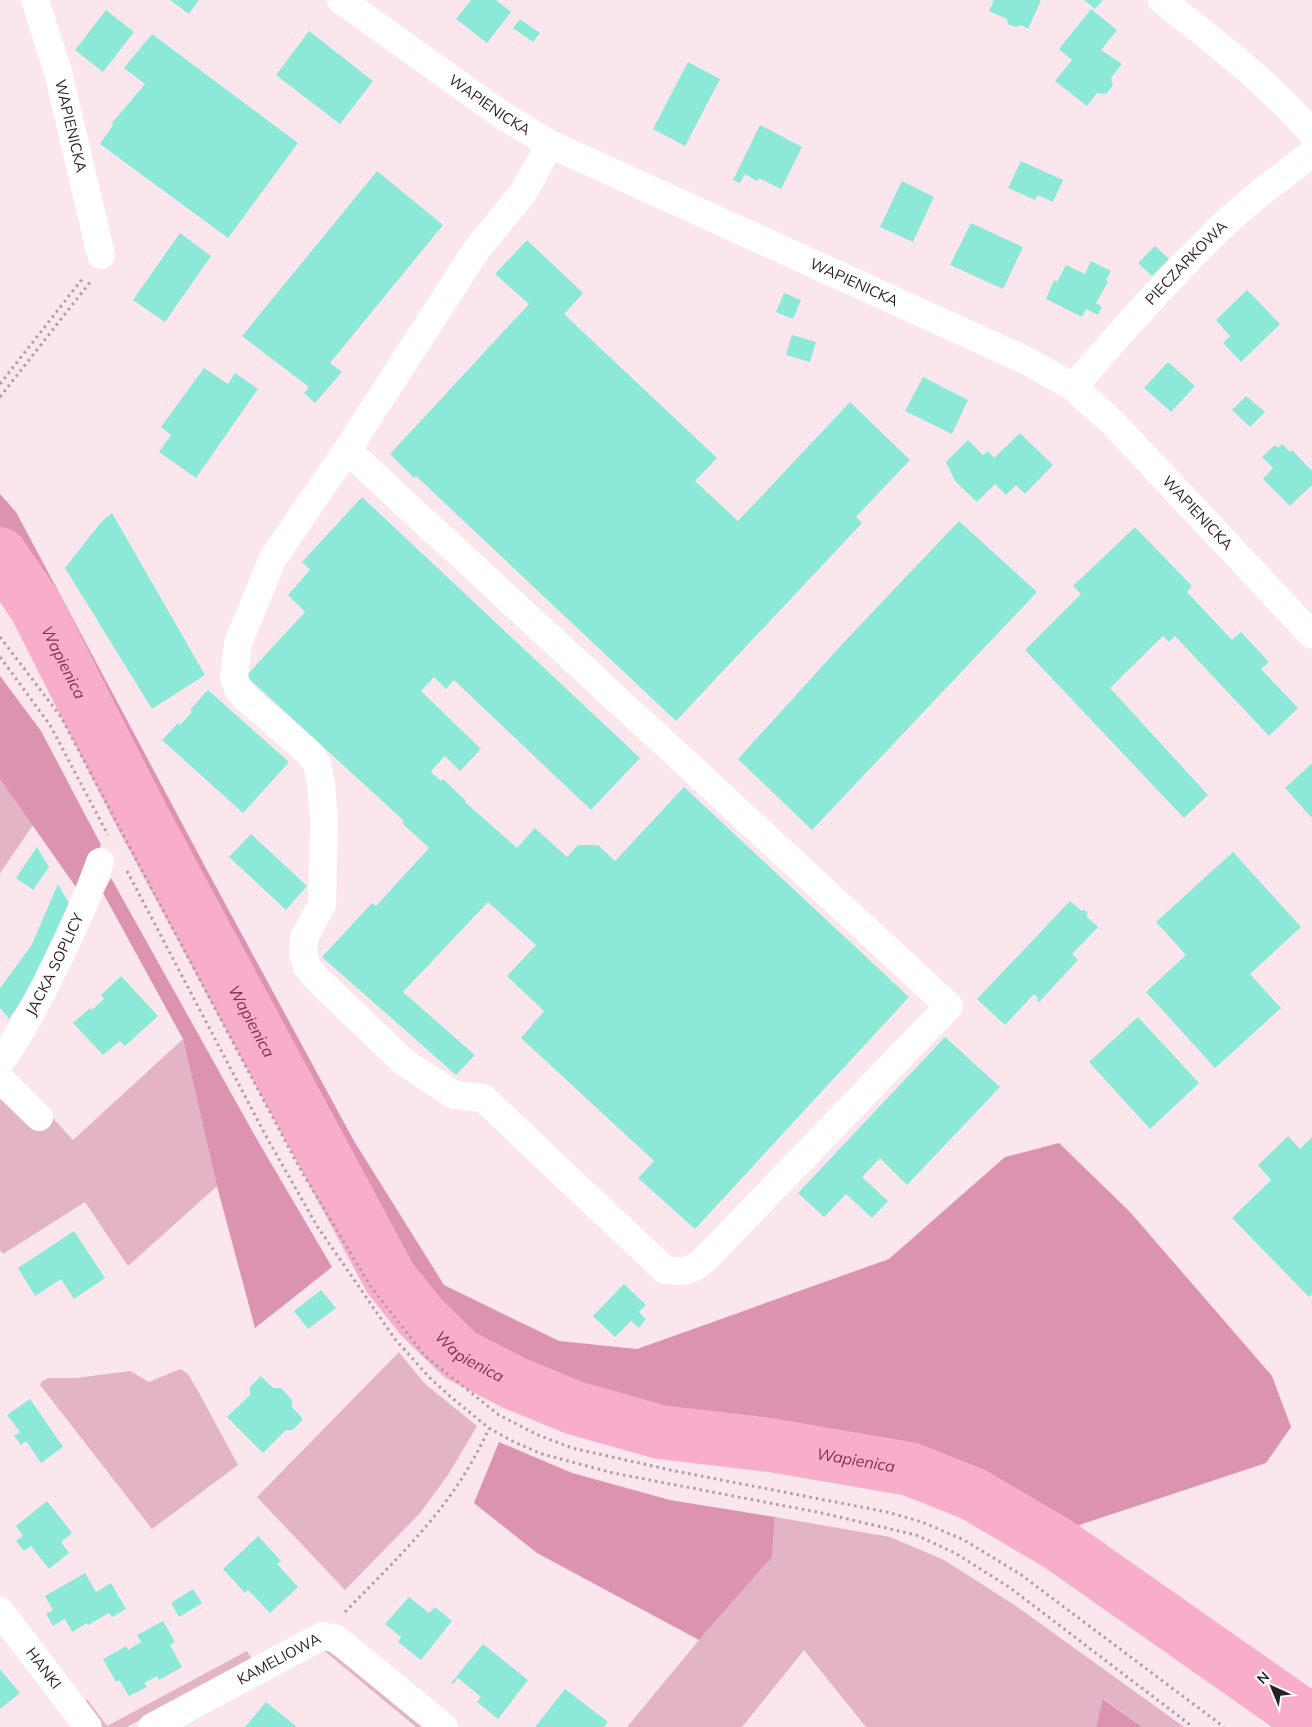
<svg xmlns="http://www.w3.org/2000/svg" width="1312" height="1727" viewBox="0 0 1312 1727" font-family="Mulish,sans-serif">
<style>
.green{fill:#e2b4c5}
.forest{fill:#db93b0}
.lines{fill:none;stroke-linecap:round;stroke-linejoin:round}
.river{stroke:#f8aecb;stroke-width:54}
.building{fill:#8ce9d7}
.path{stroke:#af9da3;stroke-width:3;stroke-dasharray:2.5 4;stroke-linecap:butt}
.minor{stroke:#fff;stroke-width:28}
.labels{text-anchor:middle;stroke-width:4;stroke-linejoin:round;paint-order:stroke}
.street-label{font-size:15px;fill:#2c1f24;stroke:#fff}
.water-label{font-size:16px;font-style:italic;fill:#812d55;stroke:#fff}
</style>
<rect width="100%" height="100%" fill="#fbe6ed"/>
<path class="green" d="M0,779L33,825L0,873Z
M183,1039L217,1186L128,1266L85,1202L3,1254L0,1250V1096L48,1113L73,1140Z
M399,1352L424,1383L477,1426L448,1475L420,1513L345,1590L257,1497Z
M180,1369L188,1374L198,1391L238,1465L152,1529L40,1385L42,1381L49,1378H76L130,1371L149,1382Z
M775,1517L890,1537L944,1560L1016,1606L1184,1727H1142L1104,1699L1096,1727H866L804,1650L742,1727H627L699,1640L772,1557Z
M322,1649H328L429,1727H416Z
M247,1651L251,1658L127,1727H100L85,1704L87,1699L107,1726Z"/>
<path class="forest" d="M0,494L16,512L209,874L354,1141L444,1285L559,1341L637,1349L889,1259L1005,1157L1059,1143L1130,1212L1272,1376L1291,1427L1266,1463L1067,1529L986,1481L899,1445L827,1440L666,1417L579,1398L514,1374L468,1344L427,1309L389,1250L250,994L99,703L42,601L0,538Z
M0,676L41,731L101,845L78,890L0,779Z
M111,878L259,1143L332,1267L255,1328L217,1186L183,1039L103,893Z
M499,1442L572,1473L670,1500L775,1517L772,1557L699,1640L537,1553L474,1503Z
M1103,1699L1142,1727H1096Z"/>
<g class="lines">
<path class="river" id="s1" d="M0,554L36,607L138,809L390,1278L421,1317L460,1355L514,1383L575,1408L660,1432L770,1445L910,1469L973,1494L1058,1544L1312,1722"/>
</g>
<path class="building" d="M170,0H199L189,14Z
M471,0H496L511,12L487,43L456,19Z
M994,0H1041L1028,29L1021,25L1016,27L1008,24L1007,19L989,11Z
M1084,0H1103L1095,9Z
M1091,9L1117,30L1101,50L1122,64L1111,78L1113,85L1106,94L1097,93L1087,106L1055,81L1072,60L1059,49Z
M106,10L134,32L103,72L75,50Z
M520,19L540,33L533,42L513,28Z
M309,31L373,81L340,124L276,75Z
M152,34L298,143L228,238L100,144L113,125L112,123L145,84L124,68Z
M688,62L720,79L685,146L653,129Z
M760,125L802,147L781,189L759,178L757,181L745,174L740,183L733,180Z
M1021,161L1063,180L1053,202L1038,195L1035,200L1008,188Z
M377,171L443,225L330,363L342,372L315,403L304,393L309,387L242,336Z
M902,181L934,197L913,242L880,227Z
M971,223L1023,247L1003,289L950,265Z
M180,233L211,256L165,322L133,300Z
M527,240L583,293L564,314L717,458L695,481L738,521L850,402L910,460L856,517L862,523L676,721L416,476L414,478L390,454L529,304L495,274Z
M1155,246L1169,259L1152,276L1138,263Z
M1091,261L1111,271L1106,280L1108,282L1096,303L1102,307L1098,315L1086,309L1082,317L1046,299L1054,280L1057,282L1066,265L1085,274Z
M1247,290L1280,324L1241,362L1223,343L1230,336L1216,320Z
M784,293L801,300L793,319L776,312Z
M792,335L816,342L810,362L786,355Z
M1168,362L1195,386L1171,412L1144,388Z
M204,368L228,384L235,373L258,389L196,478L159,452L171,435L161,427Z
M923,377L968,400L952,434L905,411Z
M1246,396L1265,412L1250,427L1232,410Z
M1020,433L1053,465L1025,494L1016,485L1006,495L995,484L977,502L955,481L946,462L968,440L983,455L988,451L994,458Z
M1282,444L1290,452L1292,450L1312,471V485L1290,506L1263,479L1273,468L1262,457L1275,445L1278,448Z
M362,497L640,758L591,810L454,680L446,689L434,677L421,691L481,749L460,771L445,756L431,771L432,773L441,781L443,779L466,801L465,802L517,848L535,828L567,857L578,845H598L615,861L684,787L909,997L695,1229L638,1178L654,1161L521,1038L544,1011L507,976L536,945L488,902L403,992L475,1055L456,1075L322,957L372,903L376,906L429,848L402,823L404,821L246,676L305,612L288,595L310,570L302,562Z
M112,513L205,675L152,709L65,568L102,521Z
M959,521L1037,592L812,830L738,759L846,640Z
M1135,527L1192,586L1187,592L1232,640L1241,632L1269,662L1261,669L1298,708L1269,736L1175,636L1169,642L1163,636L1110,688L1208,795L1184,818L1025,650L1081,594L1073,586Z
M208,690L289,762L243,813L162,740L178,723L180,725L192,712L190,710Z
M1312,763V818L1285,788Z
M251,834L307,886L286,910L229,857Z
M37,847L49,867L33,890L16,878Z
M1233,852L1301,927L1250,974L1281,1008L1215,1068L1146,992L1186,955L1156,922Z
M58,884L70,905L35,981L9,1019L0,1008V988L31,946Z
M1070,901L1082,911L1084,909L1088,914L1086,916L1098,927L1072,954L1078,960L1039,1002L1037,1000L1038,998L1034,994L1005,1025L977,999Z
M121,976L158,1016L125,1046L120,1041L103,1055L73,1023L90,1008L92,1010L104,999L101,995Z
M1138,1017L1199,1083L1150,1129L1089,1062Z
M945,1037L1000,1087L907,1185L880,1158L862,1177L888,1201L872,1218L846,1194L824,1217L798,1193Z
M1288,1136L1300,1149L1312,1137V1294L1309,1297L1232,1218L1271,1180L1258,1165Z
M74,1231L105,1278L74,1299L61,1279L35,1296L18,1268Z
M624,1284L646,1305L639,1312L646,1319L639,1328L631,1321L615,1337L593,1316Z
M321,1290L336,1308L308,1329L294,1311Z
M261,1376L273,1388H281L292,1400V1407L303,1419L293,1430H286L263,1453L227,1417L250,1395V1387Z
M30,1399L63,1447L41,1463L26,1441L21,1445L14,1436L20,1432L7,1415Z
M47,1501L72,1533L61,1542L69,1553L49,1569L31,1546L24,1551L16,1541L23,1536L16,1526Z
M258,1536L281,1561L277,1564L298,1587L270,1613L248,1590L245,1593L223,1569Z
M85,1573L96,1592L111,1583L126,1609L112,1617L109,1613L88,1625L87,1623L72,1632L65,1619L53,1626L46,1614L53,1610L45,1596Z
M193,1589L202,1603L179,1617L171,1603Z
M409,1597L429,1613L435,1607L452,1621L421,1660L398,1642L401,1637L385,1624Z
M163,1621L175,1642L170,1645L182,1667L159,1680L157,1676L144,1683L147,1687L129,1696L119,1680L116,1682L103,1659L126,1646L128,1650L141,1642L137,1635Z
M483,1644L528,1680L498,1719L477,1702L481,1697L458,1678L453,1684L451,1683Z
M0,1669L20,1693L0,1709Z
M565,1689L608,1722L604,1727H535Z
M266,1702L297,1727H245Z"/>
<g class="lines">
<path class="path" d="M0,384L83,278
M0,397L91,281
M0,637L61,717L299,1167L371,1287L425,1356L499,1415L538,1435L572,1448L675,1471L887,1512L922,1522L964,1540L1020,1574L1224,1727
M0,657L50,725L108,835
M127,871L267,1138L317,1226L395,1339L430,1378L452,1398L489,1428L512,1441L542,1454L613,1473L822,1513L916,1535L955,1553L1009,1587L1193,1727
M345,1612C403,1552 455,1505 489,1428"/>
<g class="minor">
<path id="s2" d="M35,0L58,72L101,255"/>
<path id="s3" d="M341,0L502,115L550,144L1027,361L1073,387L1113,423L1312,635"/>
<path d="M1162,0C1214,42 1269,83 1312,133"/>
<path id="s4" d="M1073,387C1118,336 1163,284 1212,236C1242,205 1278,180 1312,153"/>
<path d="M347,450L273,558L238,643L234,677L238,689L246,698L307,751L317,764L321,784L324,820L322,904L304,938L303,953L307,967L319,981L405,1063L454,1095L483,1098L665,1270C687,1273 692,1271 708,1256L949,1006L347,450L477,249L523,193L550,144"/>
<path id="s5" d="M0,1062C18,1039 31,1012 45,986C65,945 85,905 100,862"/>
<path d="M0,1079L39,1117"/>
<path id="s6" d="M0,1611L88,1727"/>
<path id="s7" d="M152,1727L322,1636L334,1638L344,1645L444,1727"/>
</g>
</g>
<g class="labels">
<g class="street-label">
<text dy="5" stroke="none"><textPath href="#s3" startOffset="182">WAPIENICKA</textPath></text>
<text dy="5" stroke="none"><textPath href="#s2" startOffset="131">WAPIENICKA</textPath></text>
<text dy="5" stroke="none"><textPath href="#s4" startOffset="168">PIECZARKOWA</textPath></text>
<text dy="5" stroke="none"><textPath href="#s3" startOffset="588">WAPIENICKA</textPath></text>
<text dy="5" stroke="none"><textPath href="#s3" startOffset="1008">WAPIENICKA</textPath></text>
<text dy="5" stroke="none"><textPath href="#s5" startOffset="112">JACKA SOPLICY</textPath></text>
<text dy="5" stroke="none"><textPath href="#s7" startOffset="144">KAMELIOWA</textPath></text>
<text dy="5" stroke="none"><textPath href="#s6" startOffset="72">HANKI</textPath></text>
</g>
<g class="water-label">
<text dy="6" stroke="none"><textPath href="#s1" startOffset="126">Wapienica</textPath></text>
<text dy="6" stroke="none"><textPath href="#s1" startOffset="531">Wapienica</textPath></text>
<text dy="6" stroke="none"><textPath href="#s1" startOffset="936">Wapienica</textPath></text>
<text dy="6" stroke="none"><textPath href="#s1" startOffset="1340">Wapienica</textPath></text>
</g>
</g>
<g transform="translate(1272 1687) rotate(316)" stroke="#ffffff" stroke-width="4" paint-order="stroke">
<path d="M0-4L9 19L0 12L-9 19Z" fill="#2c1f24"/>
<text y="-8" font-size="14" font-weight="bold" text-anchor="middle" fill="#2c1f24">N</text>
</g>
</svg>
